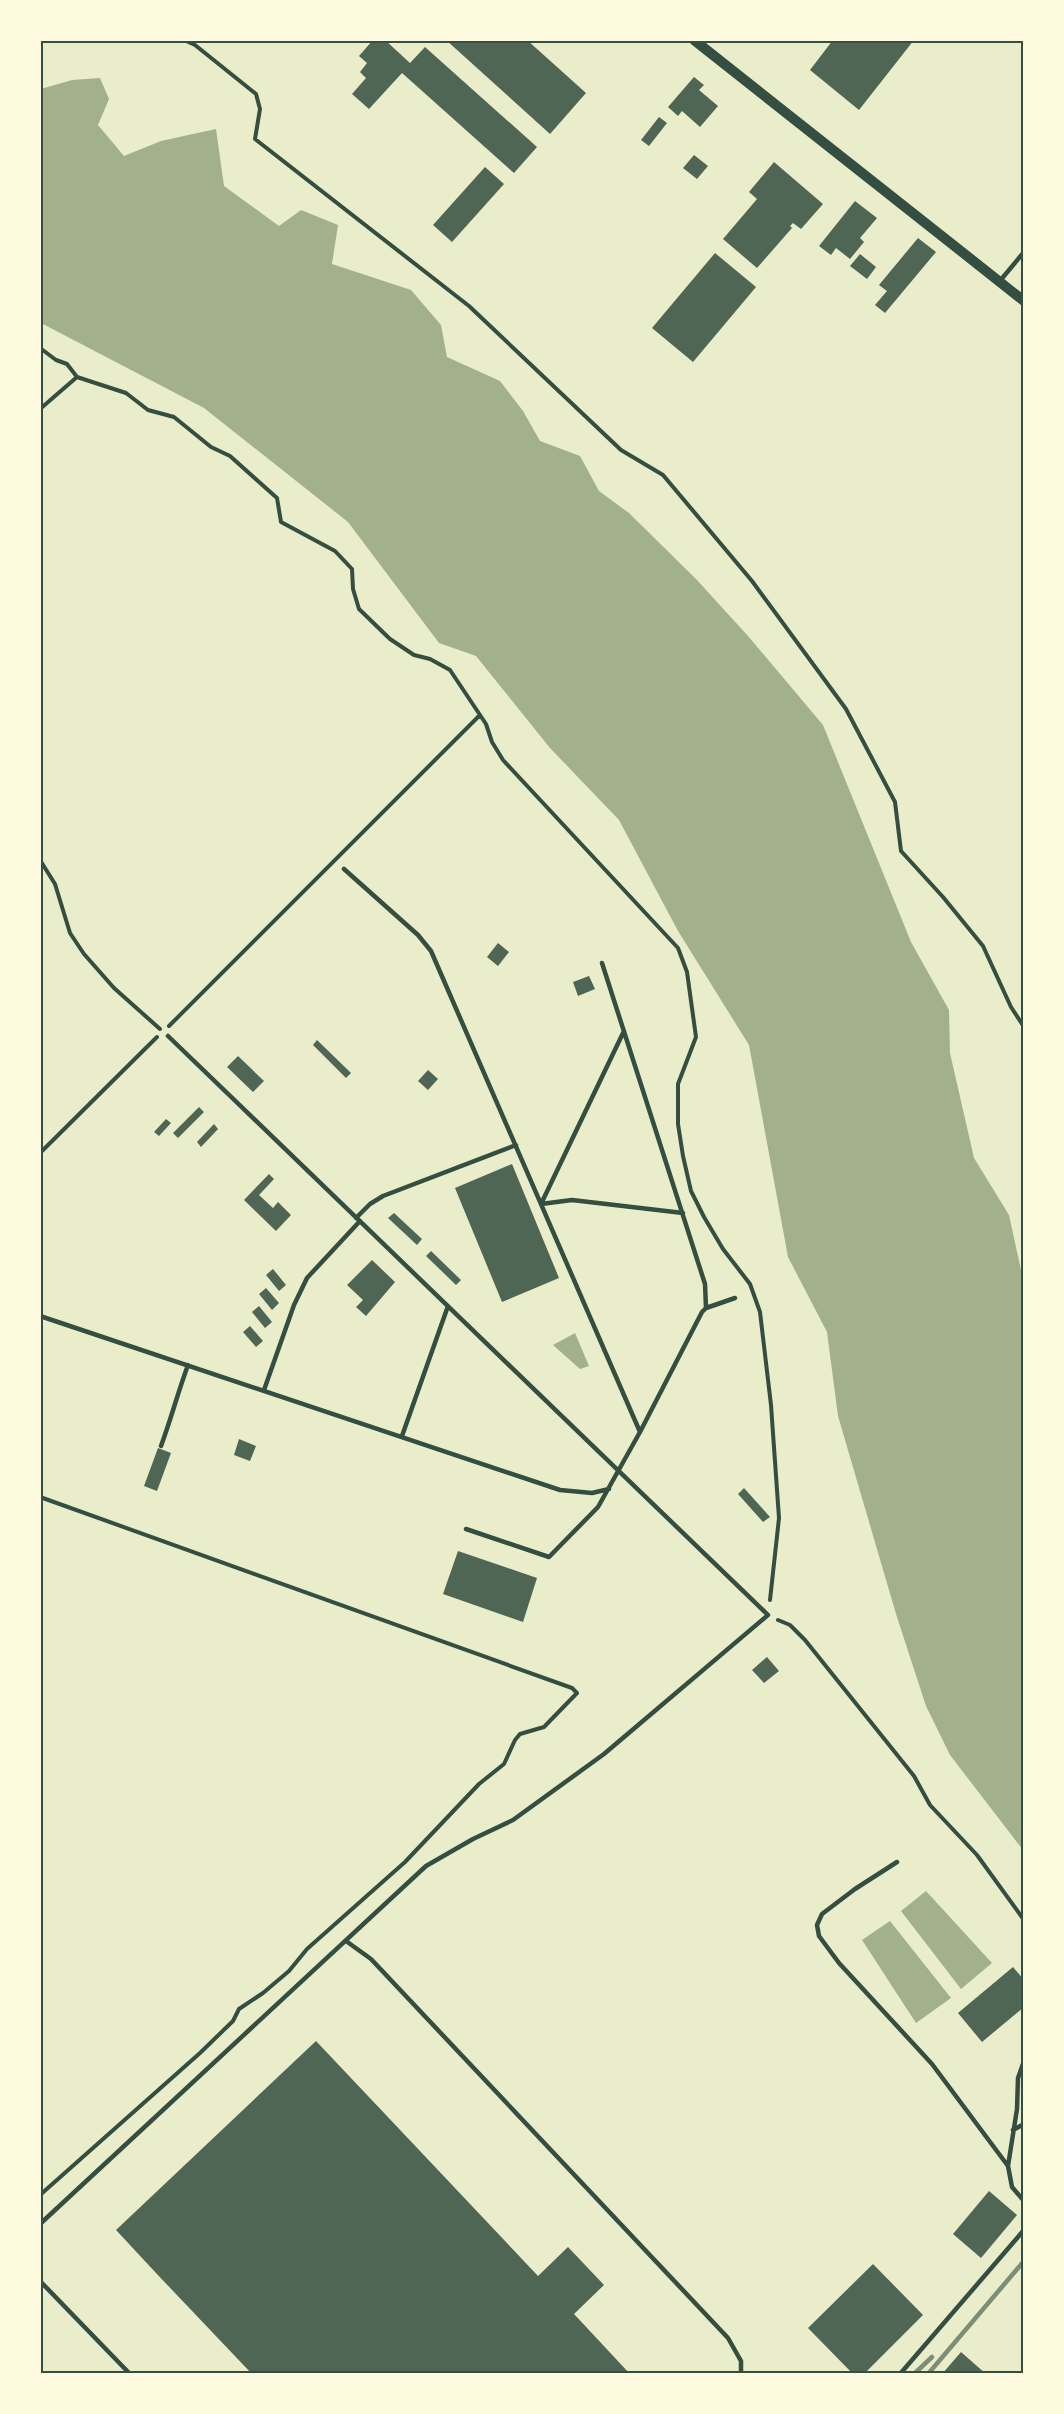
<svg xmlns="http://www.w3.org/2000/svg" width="1064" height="2414" viewBox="0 0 1064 2414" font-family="Rubik,sans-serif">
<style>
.water{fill:#a3b18a}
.building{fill:#4f6655}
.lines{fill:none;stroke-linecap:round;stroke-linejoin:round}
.path{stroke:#344e41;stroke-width:4}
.service{stroke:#344e41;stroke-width:4.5}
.tertiary{stroke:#344e41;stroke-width:10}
.rail{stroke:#7c8e77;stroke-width:4.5}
.neatline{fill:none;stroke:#344e41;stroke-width:2}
</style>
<rect width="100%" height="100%" fill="#e9edc9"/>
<path class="water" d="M100,78L109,99L98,125L124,156L161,141L216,129L224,186L279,226L301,210L338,225L332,264L411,290L441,325L447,357L500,381L523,411L540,441L580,456L599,491L629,513L697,580L748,636L823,725L911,942L949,1010L950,1053L974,1158L1009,1215L1023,1279V1850L950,1755L926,1706L896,1614L838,1416L827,1332L788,1257L749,1045L678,931L619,820L550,748L476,656L439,643L348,522L204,408L41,323V89L72,80Z
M575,1333L589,1366L580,1369L553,1345Z
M926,1891L992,1963L961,1989L901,1911Z
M890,1921L951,1998L916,2023L862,1940Z"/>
<path class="building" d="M373,40H385L410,63L425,47L537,147L514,173L402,73L369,109L352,94L366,78L360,72L367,63L359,56Z
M446,40H527L586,93L550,134Z
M833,40H914L859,110L810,70Z
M694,77L704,85L699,90L718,106L700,127L682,111L678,116L668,107Z
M659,117L667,123L649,146L641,140Z
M694,155L708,166L697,179L683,168Z
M774,162L823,204L801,229L793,223L790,226L792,228L757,268L723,239L757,199L749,192Z
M485,167L504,184L452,242L433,225Z
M855,201L877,218L860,238L864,242L850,259L836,248L831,255L819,246Z
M918,238L936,252L885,313L875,305L887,291L879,285Z
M715,253L756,287L693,362L652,328Z
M860,254L876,267L867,279L850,266Z
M498,943L509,952L498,966L487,957Z
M589,976L595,989L578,996L573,982Z
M317,1040L351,1073L346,1078L313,1045Z
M238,1056L264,1081L253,1092L227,1067Z
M428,1070L438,1079L428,1090L418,1081Z
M199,1107L204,1112L178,1138L173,1133Z
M166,1119L171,1123L159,1136L154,1132Z
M214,1124L218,1129L201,1147L197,1142Z
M512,1164L559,1278L502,1302L455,1188Z
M269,1174L274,1179L259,1195L273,1208L278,1202L291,1215L276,1231L244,1200Z
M394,1213L422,1239L417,1245L388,1218Z
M431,1251L461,1280L456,1285L426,1256Z
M372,1260L395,1282L366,1316L356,1307L363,1300L347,1285Z
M273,1269L286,1285L279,1291L266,1275Z
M266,1288L279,1303L272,1310L259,1294Z
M259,1306L272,1322L265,1328L252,1312Z
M250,1326L263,1341L256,1347L243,1332Z
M239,1439L256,1446L250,1461L234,1455Z
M158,1448L171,1453L157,1491L144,1486Z
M744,1488L770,1517L763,1522L738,1494Z
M458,1551L537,1578L523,1622L443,1594Z
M767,1657L779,1671L764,1683L752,1670Z
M1013,1967L1024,1980V2007L982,2042L958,2013Z
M316,2041L538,2276L568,2247L604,2285L574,2314L630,2374H252L156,2273L116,2230Z
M989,2191L1017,2215L981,2258L953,2234Z
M873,2264L923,2315L864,2374H853L808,2328Z
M961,2352L986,2374H942Z"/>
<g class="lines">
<path class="path" d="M184,40L195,45L256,94L260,109L255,139L469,306L621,450L663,475L752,581L846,709L895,802L901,851L943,897L983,946L1011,1007L1024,1027
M40,348L56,360L67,364L77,377L126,393L148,410L174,417L211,447L230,456L277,498L281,522L335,551L352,569L353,589L359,609L390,639L414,655L430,659L450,670L486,724L492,742L503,760L678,948L687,972L696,1037L678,1084V1124L683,1156L691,1191L704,1217L723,1249L750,1284L760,1312L771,1405L779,1518L770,1600
M40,409L77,377
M40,860L55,884L70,933L84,954L114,988L160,1029
M169,1026L480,715
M40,1153L157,1037
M40,1497L572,1688L577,1693L544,1727L520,1734L515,1740L504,1764L479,1784L405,1862L307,1949L289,1971L263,1993L239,2009L233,2021L200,2053L40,2195
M778,1620L790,1625L805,1640L914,1776L930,1805L977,1855L1024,1920"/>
<path class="service" d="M999,282L1024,252
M344,869L418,935L431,951L640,1432
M602,963L705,1284L706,1308
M541,1204L624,1031
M541,1204L572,1200L683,1213
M356,1218L370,1204L383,1196L516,1145
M40,1316L560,1490L592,1493L609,1489
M264,1390L294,1305L307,1278L360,1221
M402,1436L448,1306
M161,1446C171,1419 178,1392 188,1365
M466,1529L549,1557L598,1507L640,1432L702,1312L706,1308L735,1298
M897,1862L855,1889L822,1914L817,1925L819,1936L839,1963L932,2064L1008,2166
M346,1941L371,1959L728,2338L741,2361V2374
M1024,2061L1018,2078L1017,2109L1008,2166L1012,2187L1024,2201
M1013,2130L1024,2124
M40,2224L426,1866L473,1839L513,1820L604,1754L768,1615L168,1036
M40,2281L130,2374
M900,2374L1024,2230"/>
<path class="tertiary" d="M694,40L1024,301"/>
<path class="rail" d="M914,2374L932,2357
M928,2374L1024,2261"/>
</g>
<rect width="1064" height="2414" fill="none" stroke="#fefae0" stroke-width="84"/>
<rect x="42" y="42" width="980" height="2330" class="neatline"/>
</svg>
